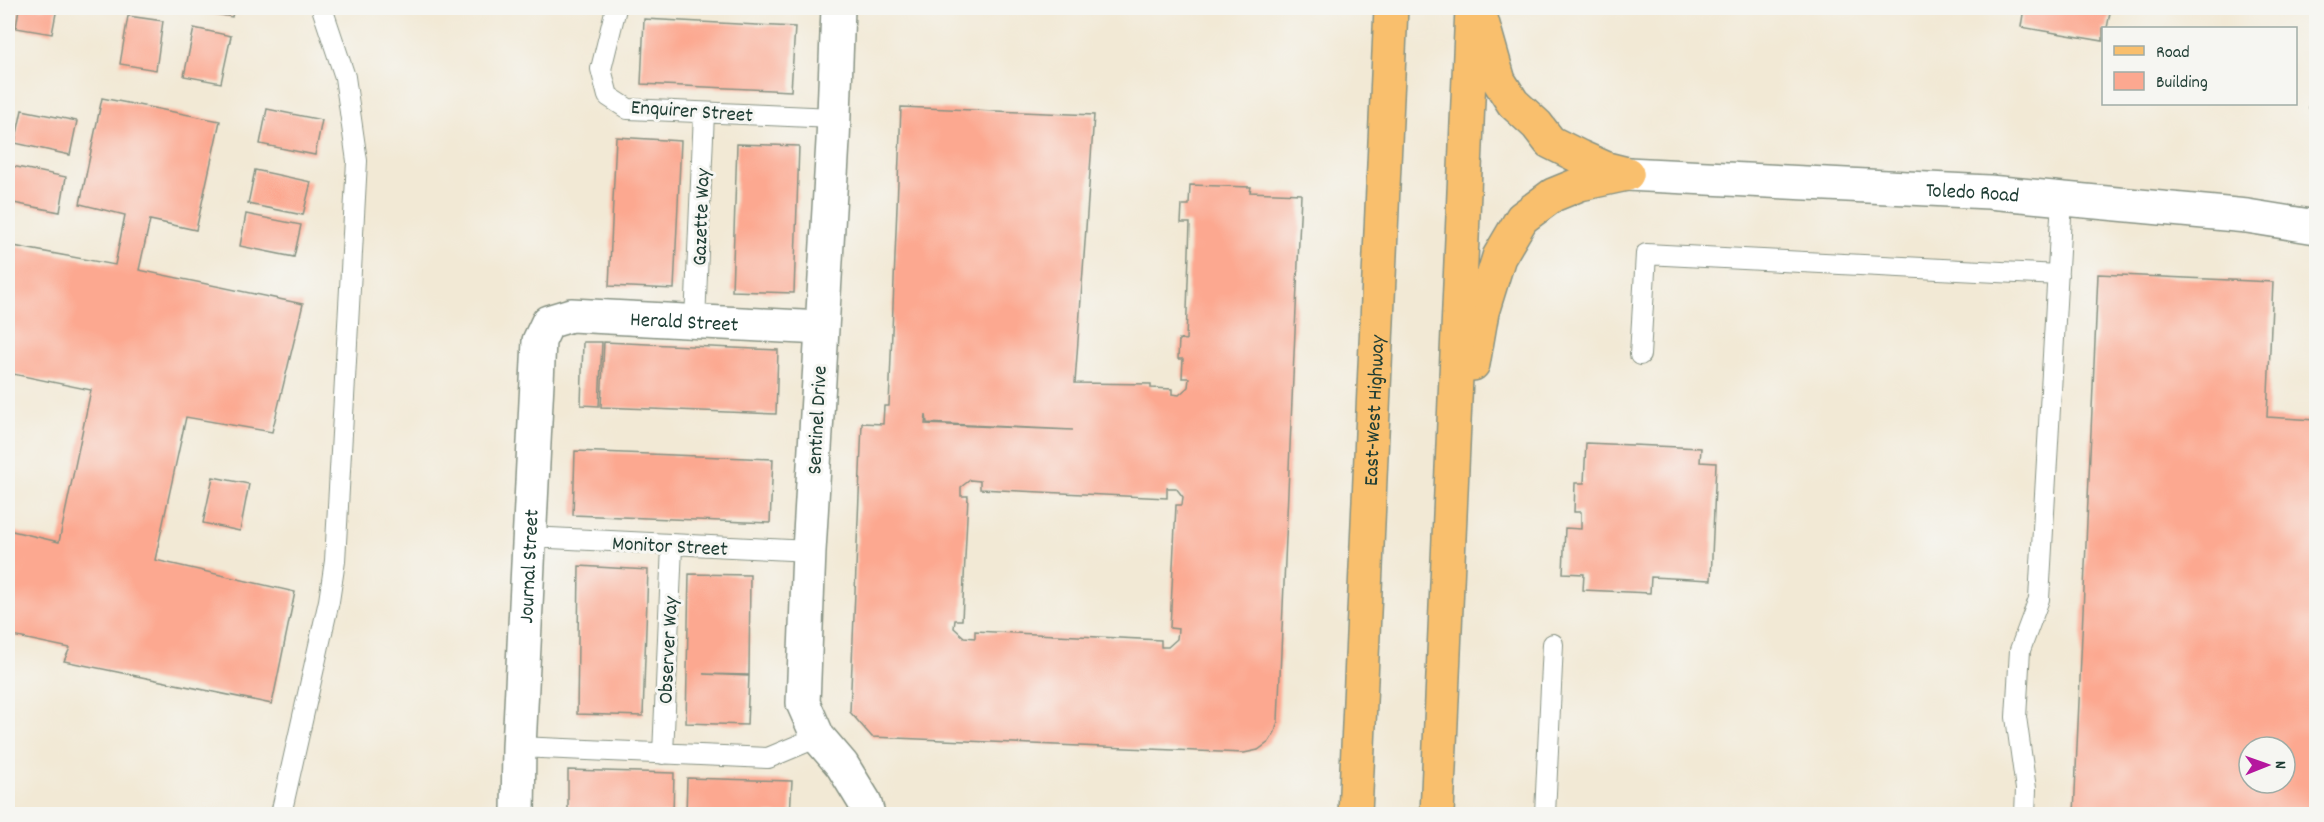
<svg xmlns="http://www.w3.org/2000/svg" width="2324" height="822" viewBox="0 0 2324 822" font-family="Dekko,sans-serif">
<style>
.building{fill:#fca890;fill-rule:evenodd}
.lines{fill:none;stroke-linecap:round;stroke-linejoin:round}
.lane-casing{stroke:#889384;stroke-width:22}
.street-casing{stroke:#889384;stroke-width:36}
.primary-casing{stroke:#889384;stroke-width:36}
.lane{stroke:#fff;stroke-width:20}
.street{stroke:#fff;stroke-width:33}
.primary{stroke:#f9bf6d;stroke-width:33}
.labels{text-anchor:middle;stroke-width:6;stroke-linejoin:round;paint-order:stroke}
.street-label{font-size:21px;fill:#1f3d34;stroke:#f6f6f2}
</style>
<rect width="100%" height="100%" fill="#f6f6f2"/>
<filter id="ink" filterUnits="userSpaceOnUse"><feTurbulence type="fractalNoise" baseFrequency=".0167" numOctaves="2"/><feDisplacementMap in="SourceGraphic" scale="12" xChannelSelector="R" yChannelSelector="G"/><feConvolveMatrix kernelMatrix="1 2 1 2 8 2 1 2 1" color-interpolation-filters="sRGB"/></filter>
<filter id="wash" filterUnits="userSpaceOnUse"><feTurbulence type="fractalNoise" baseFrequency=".008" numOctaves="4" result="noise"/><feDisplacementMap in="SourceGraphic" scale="24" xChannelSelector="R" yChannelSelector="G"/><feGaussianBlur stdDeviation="1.35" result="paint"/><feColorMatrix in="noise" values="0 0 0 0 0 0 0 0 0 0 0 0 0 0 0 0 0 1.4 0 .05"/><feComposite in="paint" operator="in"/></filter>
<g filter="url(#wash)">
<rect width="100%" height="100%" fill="#f2e9d5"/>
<g id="blocks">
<path class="building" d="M19,8H57L52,34L16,28Z
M197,8H234L232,17L196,11Z
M2024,8H2111L2107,28H2103V41L2021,27Z
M128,16L163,21L156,70L120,64Z
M644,19L795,27L791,91L641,84Z
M194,28L231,36L221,83L184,76Z
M2315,68H2316V109L2309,108Z
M102,98L220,121L196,230L150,220L139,270L303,304L272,432L186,417L155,560L295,592L272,704L64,661L70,648L8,635V530L59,542L91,390L8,373V245L115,265L125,215L80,204Z
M901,107L1094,115L1075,383L1151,384V388L1172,389V394L1179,395L1188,387L1189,378H1182L1183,359H1178L1179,339L1186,340L1190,223H1181L1182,205H1189L1190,185L1251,187L1250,192L1301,194L1278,721L1275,732L1269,742L1258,750L1244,753L872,737L850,712L862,423L883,424L884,406H889ZM926,414L927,423L1073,430L925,424ZM970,480L980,481V489L1167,498V488H1176L1183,497L1182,505H1176L1170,628L1178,629L1177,639L1168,647H1161V640L975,631V638L964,637L954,628L955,620H962L968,496H961V487Z
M267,109L322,120L315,155L260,144Z
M22,110L77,121L70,155L15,143Z
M616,137L681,141L674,289L609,286Z
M737,144L799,146L794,293L732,291Z
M12,166L66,177L60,212L8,202Z
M255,170L311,182L303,215L248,204Z
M246,214L301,225L294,257L240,246Z
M2098,274L2273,282L2267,417L2316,420V814H2074ZM2249,747H2285V783H2249Z
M583,342H602L599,406L581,405Z
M604,342L778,350L776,414L601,407Z
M1586,443L1701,448L1700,462L1716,463L1711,580L1651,577L1650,593L1583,590L1584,574L1563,573L1565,528L1581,529V512H1574L1575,483H1584Z
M575,451L773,459L770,523L573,515Z
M213,477L249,484L240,531L203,523Z
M579,566L648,570L643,716L577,714Z
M689,574L750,575L749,675L703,674L749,676L747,725L686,723Z
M568,770L674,773L673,814H568Z
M687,778L792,781L790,814H686Z"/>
</g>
</g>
<g filter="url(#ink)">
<use href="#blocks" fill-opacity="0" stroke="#889384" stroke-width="1.5"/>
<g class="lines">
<g class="lane-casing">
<path id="lane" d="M616,8L601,69L608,96L628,109L833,118
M695,321L704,113
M1640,355L1646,254L2058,275
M530,537L809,551
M519,747L768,758L818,737
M663,754L672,546
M281,814L329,601L335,561L357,161L345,77L322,8
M1545,814L1553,644
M2025,814L2026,789L2016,717L2020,650L2039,599L2062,199"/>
</g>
<g class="street-casing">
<g id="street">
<path d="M838,8L833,141L809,551L803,703L818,737L842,765L864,801L868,814"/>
<path id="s1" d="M1627,174L1989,192L2247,216L2316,227"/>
<path id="s2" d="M518,814L519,747L539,341L548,322L571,315L821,328"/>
</g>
</g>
<g class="primary-casing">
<g id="primary">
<path d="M1481,18L1499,81L1513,103L1537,125L1550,142L1580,157L1607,169L1627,174"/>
<path d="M1473,364L1482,312L1499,257L1522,218L1553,195L1580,184L1627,174"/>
<path id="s3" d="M1355,814L1391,8"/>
<path d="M1437,814L1472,8"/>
</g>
</g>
<use href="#lane" class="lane"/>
<use href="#street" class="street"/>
<use href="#primary" class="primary"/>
</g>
</g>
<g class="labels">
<g class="street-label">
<text transform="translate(692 110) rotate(4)" y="7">Enquirer Street</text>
<text dy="7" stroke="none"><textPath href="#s1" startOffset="346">Toledo Road</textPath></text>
<text transform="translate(700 217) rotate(-88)" y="7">Gazette Way</text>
<text dy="7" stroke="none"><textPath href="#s2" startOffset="632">Herald Street</textPath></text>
<text dy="7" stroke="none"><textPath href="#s3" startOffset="404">East-West Highway</textPath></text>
<text transform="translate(816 420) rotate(-87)" y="7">Sentinel Drive</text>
<text transform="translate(670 545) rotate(3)" y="7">Monitor Street</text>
<text dy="7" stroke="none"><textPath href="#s2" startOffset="248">Journal Street</textPath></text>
<text transform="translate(667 650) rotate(-87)" y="7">Observer Way</text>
</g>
</g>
<rect width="2324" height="822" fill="none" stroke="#f6f6f2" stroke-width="30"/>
<rect x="2102" y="27" width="195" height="78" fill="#f6f6f2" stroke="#a0aca6" stroke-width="1.5"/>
<rect x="2114" y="46" width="30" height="9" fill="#f9bf6d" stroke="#a0aca6" stroke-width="1.5"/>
<text x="2156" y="57" font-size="18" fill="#1f3d34">Road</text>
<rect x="2114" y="72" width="30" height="18" fill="#fca890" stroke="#a0aca6" stroke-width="1.5"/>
<text x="2156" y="87" font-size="18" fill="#1f3d34">Building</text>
<g transform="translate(2267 765) rotate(89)"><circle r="28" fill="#f6f6f2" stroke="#a0aca6" stroke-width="1.5"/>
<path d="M0-4.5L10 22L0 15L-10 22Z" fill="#b5179e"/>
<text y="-9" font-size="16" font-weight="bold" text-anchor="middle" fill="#1f3d34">N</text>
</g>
</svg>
